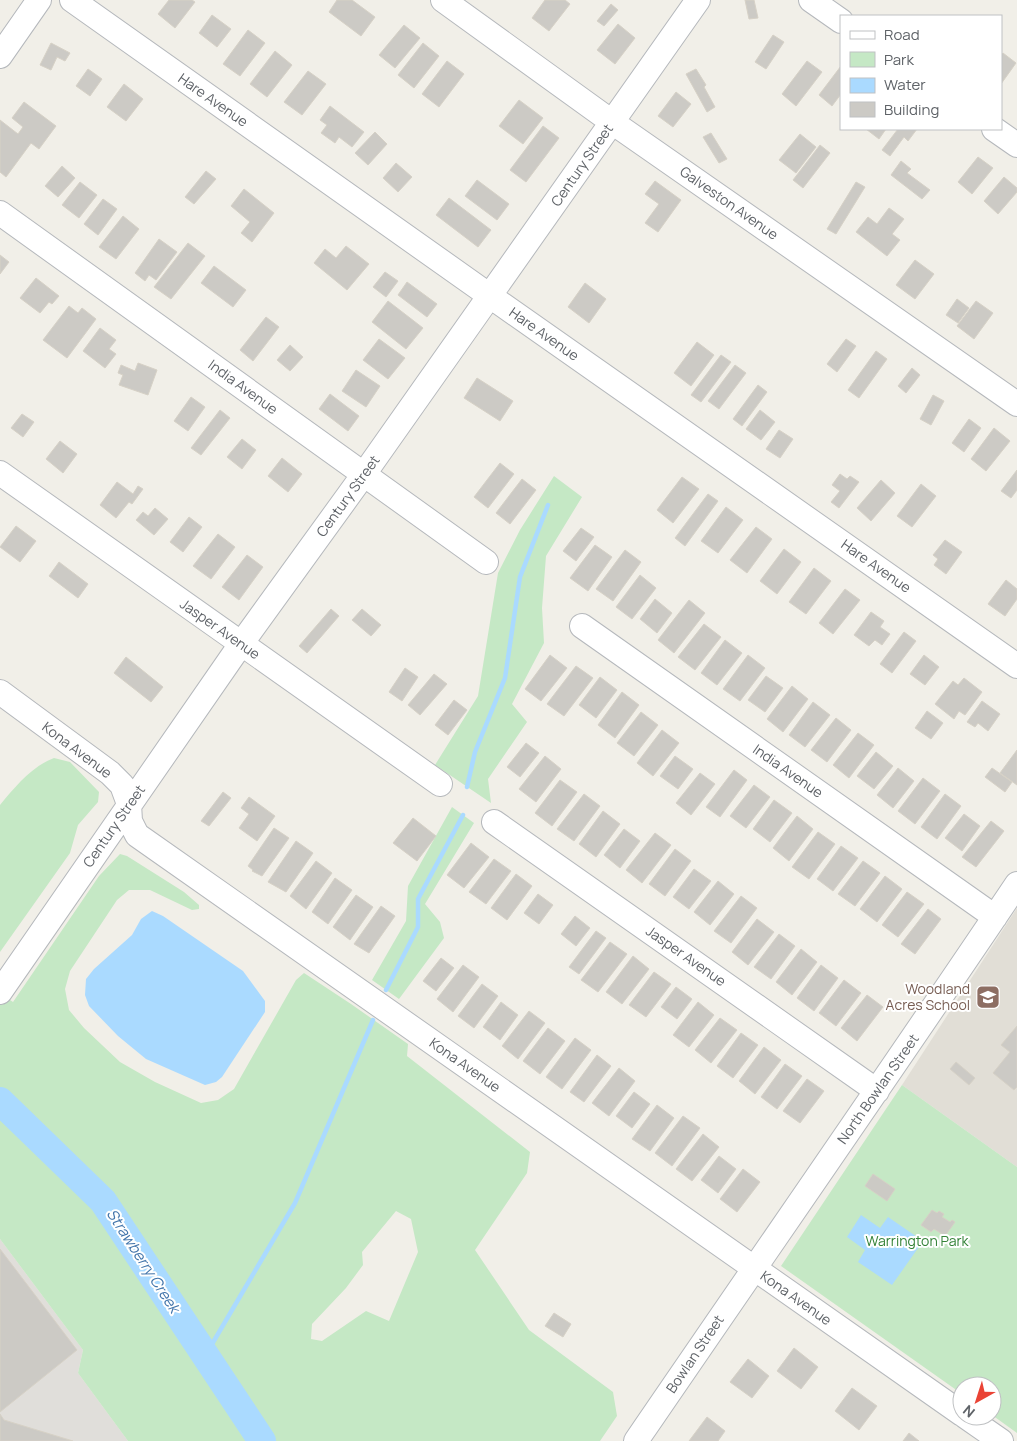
<svg xmlns="http://www.w3.org/2000/svg" width="1017" height="1441" viewBox="0 0 1017 1441" font-family="Manrope,sans-serif">
<style>
.industrial{fill:#e0deda}
.education{fill:#e1ded6}
.green{fill:#c5e8c5;fill-rule:evenodd}
.water{fill:#aadaff}
.lines{fill:none;stroke-linecap:round;stroke-linejoin:round}
.stream{stroke:#aadaff;stroke-width:4.5}
.river{stroke:#aadaff;stroke-width:28}
.building{fill:#cccac5;stroke:#d6d1c6}
.minor-casing{stroke:#b5b8bc;stroke-width:26}
.minor{stroke:#fff;stroke-width:24}
.labels{text-anchor:middle;stroke-width:4;stroke-linejoin:round;paint-order:stroke}
.street-label{font-size:14px;fill:#5f6368;stroke:#fff}
.education-label{font-size:14px;fill:#785e54;stroke:#fff;text-anchor:end}
.park-label{font-size:14px;fill:#348238;stroke:#fff}
.water-label{font-size:15px;font-style:italic;fill:#4174aa;stroke:#fff}
</style>
<rect width="100%" height="100%" fill="#f1efe8"/>
<path class="industrial" d="M0,1239L83,1350L78,1373L128,1441H0Z"/>
<path class="education" d="M1017,908V1167L902,1085Z"/>
<path class="green" d="M554,476L582,497L546,556L542,608L544,643L512,704L527,722L488,779L491,803L435,765L478,696L498,573L520,530Z
M54,758L70,762L99,792L98,802L78,825L70,853L0,952V805C15,787 32,766 54,758Z
M452,807L474,823L425,904L440,922L444,938L399,999L372,980L406,921L408,886Z
M120,854L127,856L184,892L199,905V909L192,910L150,890H129L117,900L70,971L65,989L69,1010L84,1028L120,1062L155,1082L201,1103L218,1100L234,1089L296,980L304,973L351,1004L408,1044L407,1056L530,1152L527,1173L475,1250L529,1330L613,1392L617,1416L600,1441H128L78,1373L83,1350L0,1239V993L13,1002L99,876ZM396,1211L411,1219L418,1252L389,1321L366,1311L322,1341L311,1339L312,1324L346,1288L363,1265L362,1252Z
M902,1085L1017,1167V1433L992,1415V1386H962V1394L781,1266Z"/>
<path class="water" d="M152,911L163,916L243,971L265,1001V1012L222,1077L216,1082L205,1085L146,1059L118,1036L89,1006L85,995L86,979L94,969L132,935L141,919Z
M861,1215L880,1228L888,1217L923,1241L892,1285L858,1262L865,1250L847,1237Z"/>
<g class="lines">
<path class="stream" d="M467,787L475,752L505,678L520,577L548,505
M386,990L418,927V899L463,815
M205,1356L295,1203L373,1020"/>
<path class="river" d="M0,1101L103,1201L262,1441"/>
</g>
<path class="building" d="M169,0H192L195,2L175,28L158,14Z
M337,0H352L375,17L361,36L329,12Z
M545,0H565L570,4L549,31L532,18Z
M745,0H754L758,18L749,19Z
M611,4L618,10L604,26L597,21Z
M212,15L231,29L217,47L199,33Z
M618,24L635,38L615,64L597,50Z
M404,25L420,38L395,68L379,55Z
M248,30L265,43L240,76L223,64Z
M773,35L784,42L766,69L755,62Z
M51,43L70,53L65,61L57,57L51,70L40,65Z
M423,43L439,56L414,88L398,75Z
M275,51L292,65L267,97L250,84Z
M1003,53L1016,63L1001,84V55Z
M447,61L464,74L439,107L422,94Z
M807,61L822,72L796,106L782,94Z
M841,66V94L832,106L819,95Z
M88,69L102,79L90,96L76,86Z
M696,69L706,85L704,87L715,107L707,112L686,74Z
M308,71L326,84L302,115L284,102Z
M124,84L143,99L126,121L107,107Z
M676,92L691,104L673,127L658,116Z
M519,100L543,118L523,144L499,126Z
M24,102L56,126L39,149L31,143L6,177L0,172V120L18,134L23,127L12,118Z
M330,106L364,132L352,147L339,137L335,143L321,133L327,125L320,120Z
M543,126L559,138L526,182L510,170Z
M866,129H886L879,139Z
M898,129H917L908,141L904,137L890,156L882,150Z
M375,132L387,144L368,165L355,153Z
M711,133L727,159L719,163L703,137Z
M800,134L816,147L796,173L779,160Z
M820,145L830,153L803,188L793,180Z
M978,157L993,168L972,194L958,182Z
M901,161L911,169L907,173L930,190L922,199L891,175Z
M396,163L412,177L398,192L383,178Z
M62,166L75,178L58,197L45,186Z
M206,171L216,179L194,204L185,197Z
M1004,177L1017,188V192L998,214L984,201Z
M477,180L509,204L497,220L465,196Z
M655,181L681,200L658,232L645,223L659,204L645,194Z
M80,182L97,195L79,218L62,205Z
M856,182L865,187L836,234L827,229Z
M244,189L274,213L252,242L241,233L250,222L231,206Z
M449,198L491,230L478,247L436,215Z
M103,199L117,209L98,235L84,224Z
M889,208L904,219L892,234L900,240L887,256L856,232L868,217L877,224Z
M123,216L139,229L116,259L99,247Z
M159,239L177,252L156,280L149,275L145,281L135,273Z
M188,243L205,256L171,299L154,287Z
M346,246L369,264L347,290L314,263L325,249L336,258Z
M0,255L9,262L0,274Z
M915,260L934,274L915,299L896,285Z
M214,266L246,290L233,307L201,283Z
M385,272L398,281L386,297L373,287Z
M36,278L59,296L52,304L49,302L40,313L20,298Z
M407,282L437,304L427,317L398,295Z
M585,283L606,299L589,323L568,307Z
M957,299L969,308L958,323L946,315Z
M388,301L423,328L406,349L372,322Z
M976,301L993,313L974,339L957,326Z
M69,306L78,313L82,308L96,319L67,358L43,340Z
M266,317L279,327L253,361L240,350Z
M100,328L116,340L109,349L116,354L105,368L83,351Z
M379,339L405,358L388,379L363,360Z
M846,339L856,346L837,372L827,364Z
M697,342L714,355L691,386L674,373Z
M290,345L303,357L290,371L277,360Z
M876,351L887,359L859,398L848,390Z
M721,355L731,362L701,402L691,395Z
M138,363L157,370L148,395L119,385L123,375L118,373L121,365L135,371Z
M735,365L746,373L719,409L708,401Z
M912,368L920,375L906,393L898,386Z
M356,370L380,386L366,407L342,391Z
M477,378L513,401L500,421L464,398Z
M758,385L767,392L742,426L733,419Z
M330,394L359,416L348,431L319,409Z
M933,395L944,401L931,425L920,419Z
M191,397L205,407L188,431L174,421Z
M220,410L230,418L201,455L191,448Z
M760,410L775,422L761,440L746,429Z
M22,414L34,422L23,437L11,428Z
M969,419L981,428L964,452L952,443Z
M994,428L1010,441L986,471L971,459Z
M779,430L793,439L780,458L766,449Z
M242,439L256,450L242,469L227,457Z
M60,441L77,454L63,473L46,459Z
M282,458L302,474L288,492L268,476Z
M500,463L514,474L488,508L474,497Z
M1017,470V490L1011,498L1001,491Z
M840,474L847,479L850,476L859,482L839,508L831,502L840,491L832,485Z
M682,477L699,489L673,523L657,510Z
M522,479L536,490L510,524L496,513Z
M881,480L895,493L871,521L857,508Z
M117,482L133,494L138,486L143,489L132,504L129,502L116,518L100,505Z
M921,484L936,496L912,527L897,516Z
M708,494L718,501L685,546L675,538Z
M726,507L743,520L718,553L701,541Z
M155,508L168,519L154,535L136,520L143,512L148,516Z
M189,517L202,527L183,552L170,542Z
M16,526L36,541L20,562L0,547Z
M756,527L772,539L747,573L730,560Z
M581,528L594,537L576,561L563,551Z
M218,534L235,547L211,579L193,566Z
M945,540L962,552L946,574L934,565L938,559L933,555Z
M595,545L612,557L588,591L570,578Z
M784,549L801,562L777,594L760,581Z
M625,550L641,562L613,601L596,589Z
M247,555L263,567L239,600L222,587Z
M59,562L88,584L78,598L49,576Z
M814,568L831,581L806,614L789,602Z
M640,575L656,588L632,619L616,607Z
M1006,580L1017,589V599L1005,616L988,604Z
M845,589L860,600L833,634L819,623Z
M655,599L672,613L657,633L640,619Z
M689,600L705,613L674,653L658,640Z
M331,609L339,616L307,653L299,646Z
M362,609L381,625L371,636L352,620Z
M871,612L884,621L880,627L890,634L882,645L875,640L869,646L854,635Z
M704,624L721,637L695,670L678,657Z
M904,632L916,641L892,673L880,664Z
M725,640L742,653L717,685L701,673Z
M550,655L567,668L541,701L525,689Z
M748,655L765,668L740,701L723,689Z
M924,655L939,667L925,685L910,674Z
M126,657L163,687L151,702L114,673Z
M576,666L593,678L564,716L547,704Z
M405,668L418,677L402,701L389,692Z
M434,674L447,684L420,715L408,705Z
M766,676L783,688L765,712L748,700Z
M600,677L617,690L596,718L579,705Z
M964,678L982,692L965,715L959,711L954,719L935,704L953,681L958,685Z
M792,686L808,699L783,732L767,719Z
M622,692L639,705L615,738L598,725Z
M454,700L467,710L448,735L435,725Z
M982,701L1000,714L988,731L978,723L975,727L967,722Z
M813,702L830,715L805,747L789,735Z
M927,711L943,723L931,739L915,728Z
M641,712L658,725L634,756L617,743Z
M836,718L851,730L827,762L811,750Z
M662,730L679,743L653,776L637,763Z
M858,733L874,745L849,778L833,765Z
M526,743L539,753L520,777L507,767Z
M1017,750V785L1000,773Z
M876,752L893,766L874,789L857,776Z
M545,756L561,769L536,802L519,789Z
M675,756L693,769L678,789L660,776Z
M898,768L914,781L893,808L877,795Z
M992,768L1012,782L1005,792L985,777Z
M734,770L747,780L720,817L706,807Z
M700,773L715,784L691,815L676,803Z
M923,778L940,791L915,824L898,811Z
M560,780L577,792L552,826L535,813Z
M754,785L770,797L746,828L730,816Z
M223,792L231,798L209,826L201,821Z
M584,794L600,806L574,841L557,829Z
M945,794L961,806L937,839L921,827Z
M249,797L275,816L257,841L239,828L249,814L241,808Z
M774,800L792,813L770,842L753,829Z
M603,811L620,824L596,857L579,844Z
M964,814L980,826L962,851L945,838Z
M797,816L813,829L789,861L773,848Z
M413,818L436,836L417,861L393,843Z
M991,821L1004,831L976,867L962,857Z
M274,828L289,838L262,876L252,871L253,870L248,866Z
M624,829L640,841L620,868L604,855Z
M818,832L835,844L809,879L792,867Z
M655,833L671,845L642,883L626,870Z
M296,841L313,853L286,892L268,882Z
M471,843L489,857L464,888L447,875Z
M841,846L858,858L833,891L817,879Z
M675,849L691,861L665,896L649,884Z
M494,859L511,871L486,904L469,892Z
M316,861L332,873L306,909L290,896Z
M863,861L880,873L855,906L838,894Z
M694,869L711,881L689,909L673,897Z
M516,874L532,886L507,920L491,908Z
M885,876L902,889L877,922L860,909Z
M335,878L352,890L328,924L312,912Z
M718,881L734,894L710,925L694,912Z
M907,892L924,904L898,937L882,925Z
M538,894L553,905L539,924L524,913Z
M356,895L373,907L350,940L333,927Z
M741,896L757,908L731,943L714,931Z
M381,906L395,916L369,953L354,944Z
M928,909L941,919L915,954L901,944Z
M575,916L590,928L576,946L561,934Z
M757,919L774,932L748,965L732,952Z
M596,931L606,938L579,974L569,967Z
M779,934L795,946L771,979L754,967Z
M610,942L627,954L598,992L581,980Z
M801,949L817,962L792,995L776,982Z
M633,956L649,969L622,1004L606,992Z
M441,958L454,968L436,991L423,981Z
M463,965L479,977L453,1012L437,999Z
M821,965L838,978L814,1011L797,998Z
M654,972L671,984L646,1017L629,1005Z
M844,980L861,993L836,1026L819,1013Z
M482,984L498,996L474,1028L458,1016Z
M676,987L692,999L677,1019L661,1007Z
M867,995L883,1007L857,1041L841,1028Z
M501,1002L518,1015L500,1040L483,1027Z
M698,1002L714,1015L689,1047L673,1035Z
M529,1011L545,1023L518,1059L502,1046Z
M720,1018L737,1030L711,1063L695,1050Z
M1017,1026V1087L1014,1090L993,1073L1010,1052L1001,1045Z
M548,1028L565,1041L540,1074L523,1061Z
M741,1033L758,1045L733,1078L717,1066Z
M575,1038L591,1050L562,1089L546,1077Z
M764,1047L781,1060L755,1094L739,1081Z
M597,1055L611,1066L584,1102L570,1092Z
M956,1062L975,1078L969,1085L950,1069Z
M785,1064L802,1076L777,1109L761,1097Z
M619,1068L635,1081L609,1116L592,1103Z
M807,1079L824,1091L800,1123L783,1111Z
M634,1092L650,1104L632,1128L616,1116Z
M657,1105L674,1118L650,1151L632,1139Z
M683,1116L700,1128L672,1166L655,1153Z
M703,1134L719,1147L692,1181L676,1169Z
M719,1156L736,1169L718,1193L701,1180Z
M743,1169L760,1182L737,1212L720,1199Z
M873,1174L895,1189L887,1201L865,1186Z
M932,1210L937,1213L939,1211L944,1214L942,1217L950,1222L952,1220L955,1222L943,1239L940,1237L942,1234L934,1229L931,1232L921,1225Z
M0,1249L77,1350L0,1412Z
M554,1313L571,1324L563,1337L545,1326Z
M794,1348L818,1367L801,1389L777,1371Z
M748,1359L769,1376L752,1398L730,1382Z
M852,1388L877,1406L859,1430L835,1411Z
M0,1414L4,1420L73,1441H0Z
M707,1417L725,1431L718,1441H689Z
M909,1433L919,1441H903Z"/>
<g class="lines">
<g class="minor-casing">
<path id="minor" d="M72,0L490,296L1017,666
M443,0L612,122L1017,404
M811,0L841,21
M0,56L39,0
M994,129L1017,145
M0,213L486,562
M0,473L440,784
M582,626L995,917
M0,692L110,773L122,785L129,804L130,821L137,835L962,1414
M494,822L877,1091
M0,992L241,644L364,474L698,0
M965,1416L1001,1441
M636,1441C763,1255 892,1070 1017,884"/>
</g>
<use href="#minor" class="minor"/>
</g>
<defs>
<g id="school-square" transform="scale(1.25)"><rect x="-9" y="-9" width="18" height="18" rx="4" fill="#8d6e63" stroke="#fff"/><path d="M0-5L7-2L0 1L-7-2ZM-4 1L0 2.5L4 1V4Q0 6-4 4Z" fill="#fff"/></g>
</defs>
<g fill-rule="evenodd">
<use href="#school-square" x="988" y="997"/>
</g>
<g class="labels">
<g class="street-label">
<text transform="translate(213 100) rotate(35)" y="5">Hare Avenue</text>
<text transform="translate(582 165) rotate(-55)" y="5">Century Street</text>
<text transform="translate(729 203) rotate(35)" y="5">Galveston Avenue</text>
<text transform="translate(544 334) rotate(35)" y="5">Hare Avenue</text>
<text transform="translate(243 387) rotate(36)" y="5">India Avenue</text>
<text transform="translate(348 496) rotate(-54)" y="5">Century Street</text>
<text transform="translate(876 566) rotate(35)" y="5">Hare Avenue</text>
<text transform="translate(220 629) rotate(35)" y="5">Jasper Avenue</text>
<text transform="translate(77 750) rotate(37)" y="5">Kona Avenue</text>
<text transform="translate(788 771) rotate(35)" y="5">India Avenue</text>
<text transform="translate(114 826) rotate(-55)" y="5">Century Street</text>
<text transform="translate(686 956) rotate(35)" y="5">Jasper Avenue</text>
<text transform="translate(465 1065) rotate(35)" y="5">Kona Avenue</text>
<text transform="translate(878 1089) rotate(-55)" y="5">North Bowlan Street</text>
<text transform="translate(796 1298) rotate(35)" y="5">Kona Avenue</text>
<text transform="translate(695 1354) rotate(-56)" y="5">Bowlan Street</text>
</g>
<g class="education-label">
<text x="970" y="994">Woodland<tspan x="970" dy="16">Acres School</tspan></text>
</g>
<g class="park-label">
<text x="917" y="1246">Warrington Park</text>
</g>
<g class="water-label">
<text transform="translate(143 1261) rotate(57)" y="5">Strawberry Creek</text>
</g>
</g>
<rect x="840" y="15" width="162" height="115" fill="#ffffff" stroke="#bfc1c3"/>
<rect x="850" y="31" width="25" height="8" fill="#ffffff" stroke="#bfc1c3"/>
<text x="884" y="40" font-size="15" fill="#5f6368">Road</text>
<rect x="850" y="52" width="25" height="15" fill="#c5e8c5" stroke="#bfc1c3"/>
<text x="884" y="65" font-size="15" fill="#5f6368">Park</text>
<rect x="850" y="78" width="25" height="15" fill="#aadaff" stroke="#bfc1c3"/>
<text x="884" y="90" font-size="15" fill="#5f6368">Water</text>
<rect x="850" y="102" width="25" height="15" fill="#cccac5" stroke="#bfc1c3"/>
<text x="884" y="115" font-size="15" fill="#5f6368">Building</text>
<g transform="translate(977 1401) rotate(219)"><circle r="24" fill="#ffffff" stroke="#bfc1c3"/>
<path d="M0-4L9 19L0 12L-9 19Z" fill="#ea4335"/>
<text y="-8" font-size="14" font-weight="bold" text-anchor="middle" fill="#5f6368">N</text>
</g>
</svg>
